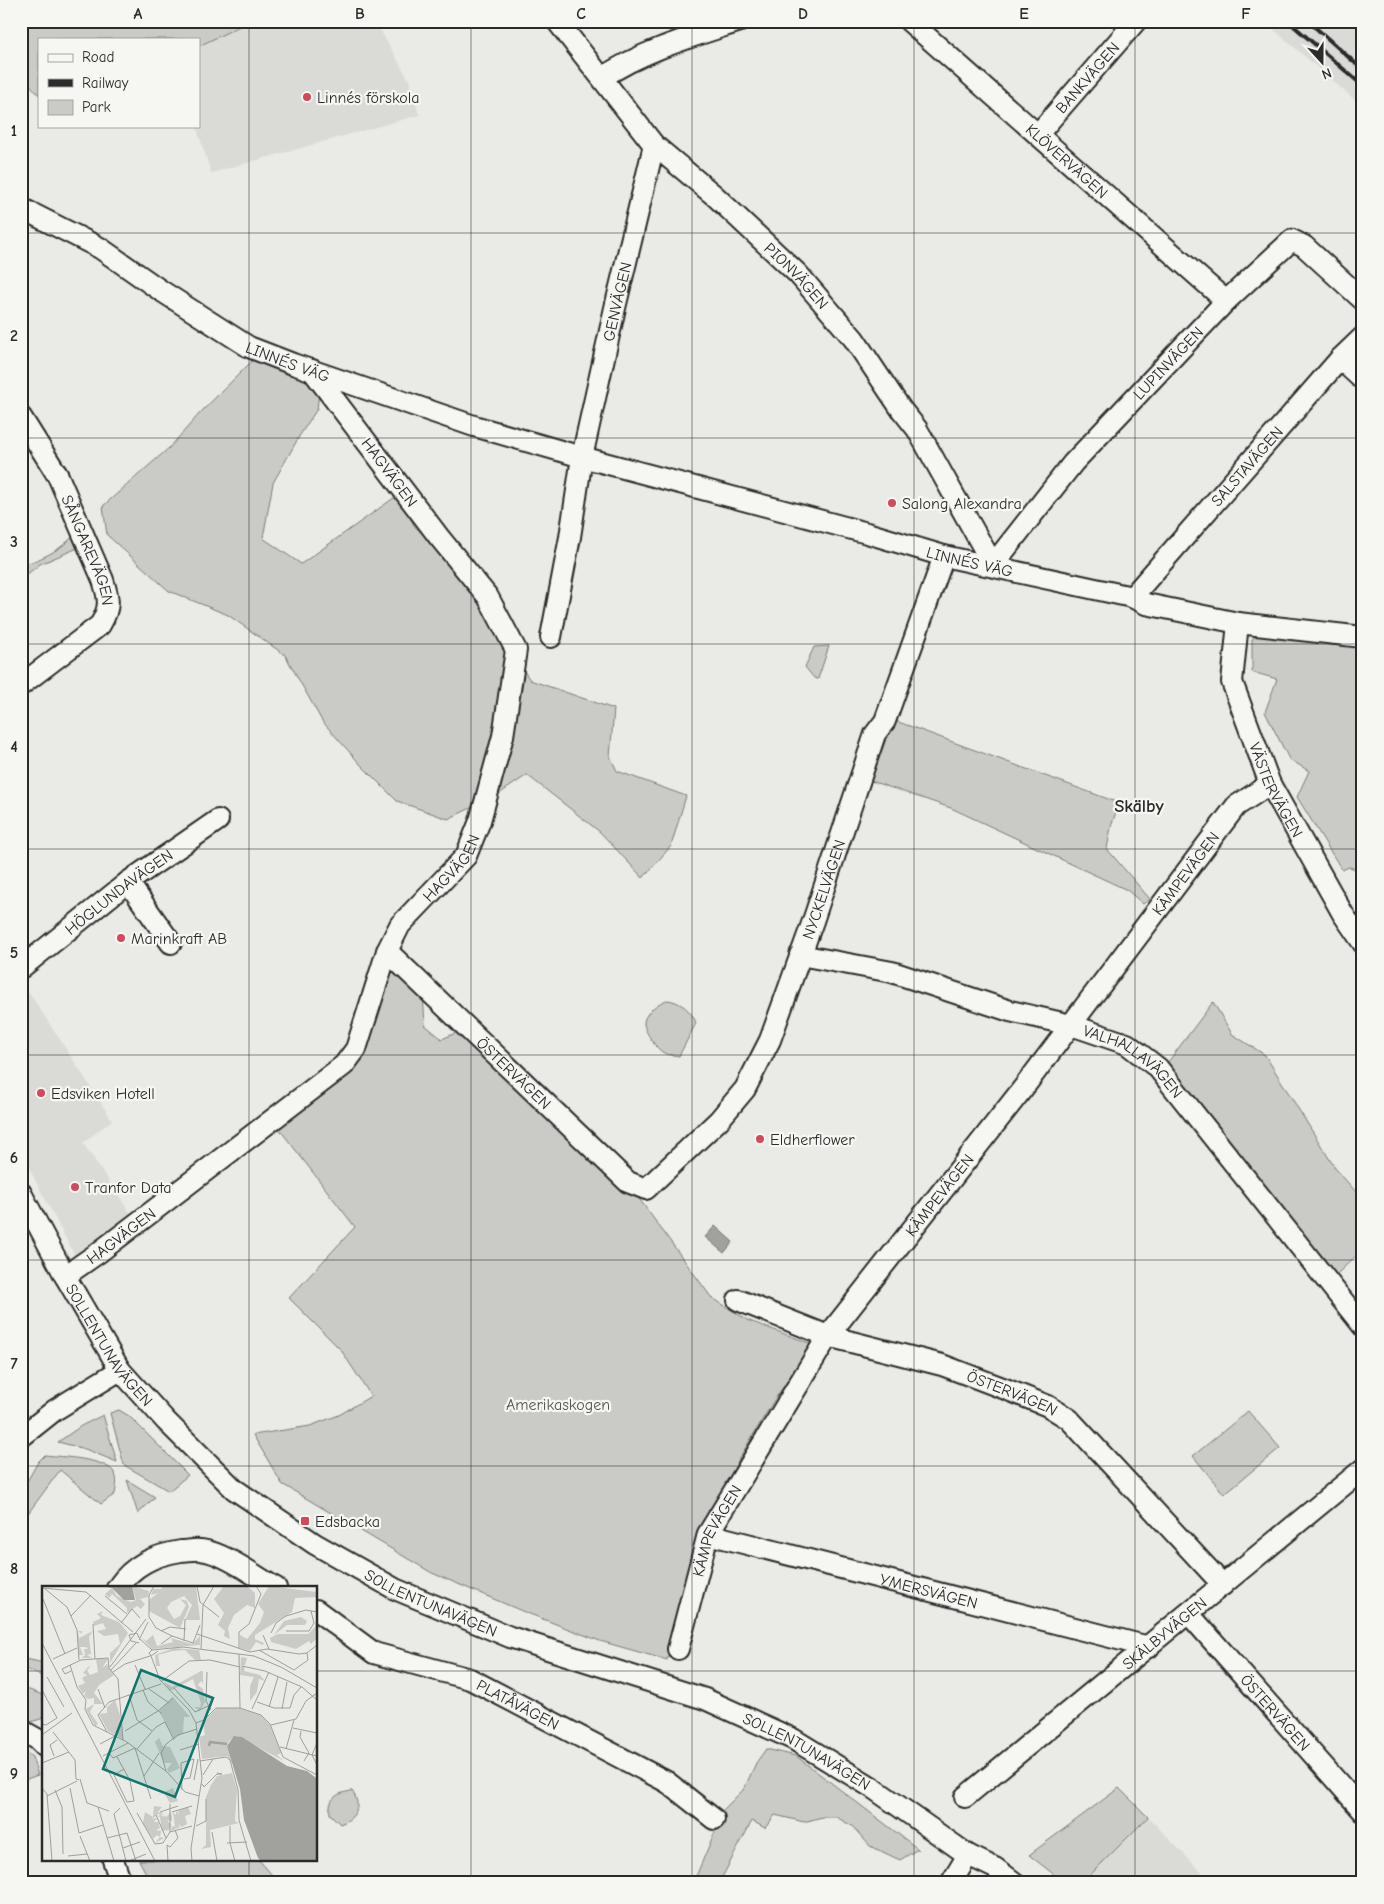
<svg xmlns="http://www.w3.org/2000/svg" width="1384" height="1904" viewBox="0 0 1384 1904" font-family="'Comic Neue',sans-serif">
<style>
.built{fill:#dadad6}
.green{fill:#cacac7;stroke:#7a7a79}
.water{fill:#a1a19e;stroke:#727270}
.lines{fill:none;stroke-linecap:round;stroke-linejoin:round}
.minor-casing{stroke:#2b2b2b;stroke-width:24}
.minor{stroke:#f6f6f2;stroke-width:20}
.rail{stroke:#2b2b2b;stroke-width:4}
.grid{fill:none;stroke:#2b2b2b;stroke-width:1;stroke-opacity:0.55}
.poi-dot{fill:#d1495b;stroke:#f6f6f2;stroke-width:2}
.labels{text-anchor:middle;stroke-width:4.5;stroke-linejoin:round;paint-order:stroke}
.street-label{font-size:16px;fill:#2b2b2b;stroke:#f6f6f2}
.poi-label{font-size:16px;fill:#2b2b2b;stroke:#f6f6f2;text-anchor:start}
.park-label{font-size:16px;fill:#535352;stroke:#f6f6f2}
.neighbourhood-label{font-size:18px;font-weight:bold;fill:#2b2b2b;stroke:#f6f6f2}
.inset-river{fill:none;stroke:#a1a19e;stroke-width:2.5}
.inset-road{fill:none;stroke:#9e9e9b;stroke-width:1}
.view{fill:#0f766e;fill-opacity:0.15;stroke:#0f766e;stroke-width:2.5}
.inset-edge{fill:none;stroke:#2b2b2b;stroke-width:2.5}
.neatline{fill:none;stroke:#2b2b2b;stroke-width:2}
.grid-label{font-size:16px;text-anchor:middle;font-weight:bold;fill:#2b2b2b}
</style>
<rect width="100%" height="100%" fill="#eaeae6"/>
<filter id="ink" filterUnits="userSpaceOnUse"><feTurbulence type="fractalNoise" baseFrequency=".02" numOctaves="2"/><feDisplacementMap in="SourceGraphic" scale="10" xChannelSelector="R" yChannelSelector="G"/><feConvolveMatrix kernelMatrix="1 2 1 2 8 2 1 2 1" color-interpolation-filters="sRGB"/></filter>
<g filter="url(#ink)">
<path class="built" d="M251,21H375L409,80L419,115L211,173L196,126H199V46Z
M1264,21H1363V107Z
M21,980L112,1120L83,1143L133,1217L76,1258L21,1153Z
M1148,1817L1212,1883H1090L1087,1878Z"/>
<path class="green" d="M21,21H245L246,23L199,46V39H39V95L21,75Z
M254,359L304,376L319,394L317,409L300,435L273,483L263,538L301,564L398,495L415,527L444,551L530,680L614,709L610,756L617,771L686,796L671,846L643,878L600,832L527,775L496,796L448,819L397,801L361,765L322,721L285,655L228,615L169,591L107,535L103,506L170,447L201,412Z
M77,529L84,550L78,548L40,564L21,579V565C39,561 70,546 77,529Z
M1260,635L1363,646V871L1349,867L1342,870L1297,797L1309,771L1289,759L1265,712L1277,679L1252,672V639Z
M829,646L818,679L814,678L805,667L814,647Z
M893,720L1119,803L1111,827L1107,849L1150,899L1143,904L1127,890L951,808L871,781Z
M391,964L423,994L425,1025L442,1039L458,1032L640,1200L711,1297L747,1320L812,1344L773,1402L740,1457L713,1511L667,1660L600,1641L522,1611L432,1573L282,1484L253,1435L310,1426L339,1415L371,1396L341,1350L289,1298L355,1227L274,1122L354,1062Z
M667,1000C680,1001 692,1011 696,1023L679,1056C674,1055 668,1055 664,1053C656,1049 645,1032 644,1024C643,1014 659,1002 667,1000Z
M1213,1002L1232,1034L1265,1055L1335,1168L1363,1200V1249L1334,1277L1165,1066Z
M119,1410L129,1416L188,1475L169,1491L124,1465L110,1413Z
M1248,1411L1280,1448L1224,1494L1193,1456Z
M103,1415L117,1462L85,1449L58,1442L81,1426Z
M45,1455C61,1457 108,1458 115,1474C118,1481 116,1488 115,1494L101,1504L60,1470L21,1523V1492L38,1462Z
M127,1480L155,1497L138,1514Z
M21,1658L44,1663V1677L21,1667Z
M21,1687L43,1695L44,1715L41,1719L26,1723L21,1719Z
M21,1748L32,1757L38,1775L21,1781Z
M766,1749L796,1756L918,1849L900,1860L870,1846L852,1826L836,1817H822L804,1822L775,1815L765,1828L752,1821L719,1883H690L697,1874L716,1829L720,1813L744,1789L756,1763Z
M1119,1788L1148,1817L1087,1878L1090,1883H1065L1029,1855Z
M352,1791C362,1805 357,1818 340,1824L330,1814C328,1798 337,1793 352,1791Z
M139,1860H259L279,1883H151Z"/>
<path class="water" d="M715,1226L733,1242L724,1253L705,1237Z"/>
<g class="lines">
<g class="minor-casing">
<g id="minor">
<path id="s1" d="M557,21L654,145L715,196L798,274L854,339L901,409L917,429L993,565L1073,463L1226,301L1292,240L1304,246L1363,300"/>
<path id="s2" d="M909,21L1226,301"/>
<path d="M602,78C641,51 694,36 740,21"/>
<path id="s3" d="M1038,134L1136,21"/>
<path id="s4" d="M21,208L100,248L160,290L249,347L293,364L474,426L582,457L867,533L944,556L1132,597L1146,604L1238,623L1363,637"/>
<path d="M1340,359L1363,380"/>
<path id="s5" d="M21,417L58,476L103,580C109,599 111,607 100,625L21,685"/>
<path id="s6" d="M1132,597L1340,359L1363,337"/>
<path id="s7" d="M1238,623L1232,682L1270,784L1343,914L1363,943"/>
<path id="s8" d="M551,637L570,537L582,457L615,308L654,145"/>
<path d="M128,882L171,943"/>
<path id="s9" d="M387,951L628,1182L646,1189L719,1120L745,1089L770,1040L813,921L875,734L885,721L944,556"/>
<path id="s10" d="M800,955L892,972L1010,1011L1071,1025L1127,1044L1158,1068L1363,1326"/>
<path id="s11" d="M21,968L128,882L218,820"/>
<path id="s12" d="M21,1193L65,1276L120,1370L166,1421L234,1489L315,1544L395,1589L510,1637L705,1699L793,1739L873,1788L968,1855L995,1868L1015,1883"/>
<path id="s13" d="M65,1276L98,1253L344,1065L356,1049L387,951L400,925L466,856L480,821L503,736L516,650L488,597L439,537L312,370"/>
<path id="s14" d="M738,1300L828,1336L942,1365L1008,1390L1048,1406L1069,1419L1223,1585"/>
<path d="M21,1437L55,1410L120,1370"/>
<path id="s15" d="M708,1534L1149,1647"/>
<path d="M117,1588C133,1565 154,1555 181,1551C187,1551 195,1549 201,1550C225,1553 255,1576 276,1588"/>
<path id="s16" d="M316,1610L374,1653L470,1679L667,1782L714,1819"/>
<path id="s17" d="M1189,1614L1363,1811"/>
<path id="s18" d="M678,1649L708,1534L828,1336L1024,1087L1236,806L1270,784"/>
<path d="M21,1730L37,1739L44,1746"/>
<path id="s19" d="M965,1797L1363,1469"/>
<path d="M113,1860L121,1883"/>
<path d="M951,1883L968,1855"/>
</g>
</g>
<use href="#minor" class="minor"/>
<path class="rail" d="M1288,21L1363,86
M1308,21L1363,70"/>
</g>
</g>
<path class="grid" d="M249,21V1588M471,21V1883M692,21V1883M914,21V1883M1135,21V1883M21,233H1363M21,438H1363M21,644H1363M21,849H1363M21,1055H1363M21,1260H1363M21,1466H1363M21,1671H44M316,1671H1363M249,1860V1883"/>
<g class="poi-dot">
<circle cx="307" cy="97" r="5"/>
<circle cx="892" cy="503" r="5"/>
<circle cx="121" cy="938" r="5"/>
<circle cx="41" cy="1093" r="5"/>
<circle cx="760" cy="1139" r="5"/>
<circle cx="75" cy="1187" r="5"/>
<rect x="300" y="1516" width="10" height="10" rx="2.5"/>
</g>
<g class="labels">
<g class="street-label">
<text dy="6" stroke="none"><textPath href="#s3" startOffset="75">BANKVÄGEN</textPath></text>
<text dy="6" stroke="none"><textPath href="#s2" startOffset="211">KLÖVERVÄGEN</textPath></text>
<text dy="6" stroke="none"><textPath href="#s1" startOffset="351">PIONVÄGEN</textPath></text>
<text dy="6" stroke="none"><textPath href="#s8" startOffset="342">GENVÄGEN</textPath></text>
<text dy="6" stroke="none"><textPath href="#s4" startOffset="309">LINNÉS VÄG</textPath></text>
<text dy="6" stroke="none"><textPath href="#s1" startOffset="970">LUPINVÄGEN</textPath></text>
<text dy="6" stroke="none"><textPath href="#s6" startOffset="174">SALSTAVÄGEN</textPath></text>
<text transform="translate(390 472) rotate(53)" y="6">HAGVÄGEN</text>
<text dy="6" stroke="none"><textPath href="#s5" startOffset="150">SÅNGAREVÄGEN</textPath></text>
<text dy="6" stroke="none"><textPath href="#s4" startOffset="1020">LINNÉS VÄG</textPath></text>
<text dy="6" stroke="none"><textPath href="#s7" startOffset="176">VÄSTERVÄGEN</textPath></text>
<text dy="6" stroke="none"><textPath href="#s13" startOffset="579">HAGVÄGEN</textPath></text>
<text dy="6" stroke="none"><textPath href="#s18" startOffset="935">KÄMPEVÄGEN</textPath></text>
<text dy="6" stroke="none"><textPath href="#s9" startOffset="709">NYCKELVÄGEN</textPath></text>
<text dy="6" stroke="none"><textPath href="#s11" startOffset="124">HÖGLUNDAVÄGEN</textPath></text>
<text dy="6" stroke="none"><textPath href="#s10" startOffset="354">VALHALLAVÄGEN</textPath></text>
<text dy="6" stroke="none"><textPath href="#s9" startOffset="176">ÖSTERVÄGEN</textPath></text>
<text dy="6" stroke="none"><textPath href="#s18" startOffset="530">KÄMPEVÄGEN</textPath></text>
<text dy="6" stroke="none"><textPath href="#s13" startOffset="69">HAGVÄGEN</textPath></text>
<text dy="6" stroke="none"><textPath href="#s12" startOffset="176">SOLLENTUNAVÄGEN</textPath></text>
<text dy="6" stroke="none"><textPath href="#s14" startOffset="290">ÖSTERVÄGEN</textPath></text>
<text dy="6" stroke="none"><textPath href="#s18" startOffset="125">KÄMPEVÄGEN</textPath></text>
<text dy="6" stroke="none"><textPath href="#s15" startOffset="228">YMERSVÄGEN</textPath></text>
<text dy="6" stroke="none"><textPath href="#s12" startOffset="596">SOLLENTUNAVÄGEN</textPath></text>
<text dy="6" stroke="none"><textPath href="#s19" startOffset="258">SKÄLBYVÄGEN</textPath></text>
<text dy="6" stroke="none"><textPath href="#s16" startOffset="226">PLATÅVÄGEN</textPath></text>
<text dy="6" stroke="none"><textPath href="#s17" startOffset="131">ÖSTERVÄGEN</textPath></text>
<text dy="6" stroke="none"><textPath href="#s12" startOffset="1001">SOLLENTUNAVÄGEN</textPath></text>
</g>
<g class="poi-label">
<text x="317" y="103">Linnés förskola</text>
<text x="902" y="509">Salong Alexandra</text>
<text x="131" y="944">Marinkraft AB</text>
<text x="51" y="1099">Edsviken Hotell</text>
<text x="770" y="1145">Eldherflower</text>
<text x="85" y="1193">Tranfor Data</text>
<text x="315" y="1527">Edsbacka</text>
</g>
<g class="park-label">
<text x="558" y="1410">Amerikaskogen</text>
</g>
<g class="neighbourhood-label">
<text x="1139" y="812">Skälby</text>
</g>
</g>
<g transform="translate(42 1586)">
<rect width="275" height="275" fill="#eaeae6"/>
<path d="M90,0L107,5L106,11L98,13L103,18L99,23L95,20L85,27V22L70,8L67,12L63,8L70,2L75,10L89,16L94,14ZM122,0H154L158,34H143L150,19L142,10L129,16L125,22L132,33L138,30L144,19L138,13L145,15L147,21L138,42L107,25V14L116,7L109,9L111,3H119ZM182,0H205L213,7V22L205,19L192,29L186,42L188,53L182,50L183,45L176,39L182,27L172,13ZM227,0L275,6V11L253,12L250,26L213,49V53L222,57L221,59L214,56L208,65L198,62V49L205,53L218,37L222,26L216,18ZM61,25L59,29L77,36L86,47L68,77V67L78,58L76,48L62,50L55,45L64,43L61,37L52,40L51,36L59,32L55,28ZM275,29V52L269,58L267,55L254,63L229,56L228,52L236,48H266L273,41ZM259,31L265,35L263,39H245L232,49L242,35ZM35,45H40V48L36,45L37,52L51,45L47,51L49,68L45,69L50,72H40L43,69L42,63H46L44,61H38L41,69H37ZM111,49L115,60L131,56L129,52L150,58L158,50V59L110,63L99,51L104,55ZM132,62L157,64L159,74H153L143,64L131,65L116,69L118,80H114L113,69ZM199,71L205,72L203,79L199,80H203L202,85L218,89L223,95L217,93L215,106L208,115V100L212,91L198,89ZM59,72L66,73L60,82L65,78L72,89L57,99L52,107L61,118H52L48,126L56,138L53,140L44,123L52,118V112L46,113L42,110L44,105L41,108L36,100L43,97L40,92L45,89L41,87L46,81L49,80L45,84L48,89L56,86L54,73ZM159,85H164H161V97L164,101L159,95L156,99L161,103L163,116L158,125L152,121H158L159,117L151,93L128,105L122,96L130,101ZM131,111L148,131H142L141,147L132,153L117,125ZM73,114L78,129L81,153L66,145L57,128L65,127V121ZM175,122H197L219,129L228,139L239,167L235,169L242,175L195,150L187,155L185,160L191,179L185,170L160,173L157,151L163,149L161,136ZM117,152L121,160L128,161L138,182L127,187L125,183L130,177H122L113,156ZM190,187L195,204L193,235L197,237L168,244L169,261L159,263L164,259V211L169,199L175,190ZM131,202L136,215L128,217L122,207L114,210ZM112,220L120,221L115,227L119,226L124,231L129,226L130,231V235L125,234L129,239L127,244L120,245L118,231L115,230L119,229L122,231V229L116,228L110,233L115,232L112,236H116L118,242L114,244L119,245L118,251L122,252L113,257L118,251L115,249L111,253L101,237L103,226L111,231ZM146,221L149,228L143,230L145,238L140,241L136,238L138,241L129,245L130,240L133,241L131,226L134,229V225L137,228L136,225Z" fill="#cacac7"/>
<path d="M60,0H90L93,14H82L70,2ZM192,150L200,151L245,180L265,185L274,192L275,275H219L216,272L202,234L198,203L185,160Z" fill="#a1a19e"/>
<path class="inset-river" d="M167,160L168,156L185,158"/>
<path class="inset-road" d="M112,0L107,9V31L114,42L130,50M155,0L158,16L177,31M0,2L44,6L91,46M2,2L25,21L35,44L37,74M63,10L85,28M1,13L23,68M29,30L49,9M79,37L90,23L98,32M51,38L53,73M119,45L128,41L144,43M244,45H267L272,37L269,25M229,47L234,37L244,30L264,24L275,26M155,48L208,66L225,63L257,68L265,67L275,59M221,49L227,63M98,52L106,36M98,53L110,64L141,61L212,70L239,81L275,102M142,55L143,33M0,57L113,275M97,57L89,55L87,49L95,47L98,54M119,58L130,50L151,57L158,39M159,63L161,19L172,0M197,63V46L207,38L219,8L214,0M110,64L107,67L109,70L116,65M217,64L252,84L266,74L265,67M197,68L198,122M109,70L118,94L147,124L154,137L160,192L149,262L150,275M11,73L35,62M28,79L35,101L44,114L43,123L51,139L85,156L125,186L143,206L157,210M93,79L103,103M200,80L223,85L260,101L275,114M68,81L104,33M69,84L94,57M29,85L23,88L20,83L39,74L66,72L67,82L76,93L81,154M71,86L83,78L108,70M165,86L164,115L169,124M5,91L22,121M120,95L147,75L168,74L198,81M132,102L153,126L166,120M56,103L63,122M107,103L127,117M0,104L15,132L4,139L0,138M101,104L106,116L120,128M87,109L95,134L110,145M215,116L232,122H248L252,109L259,101M227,121L236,91M210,123L227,86M240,123L245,96M154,137L162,134L174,122H198L219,129L228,138L241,171L275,189M229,139L254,133L264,115L275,107M251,142L275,147M83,145L116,125L131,112M259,145L258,151L267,167L262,175M11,146L33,174L34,193L37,194M65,146L56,129L67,116L119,98M0,149L30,127M275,157L270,169L275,179M58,158L73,150M238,161L275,170M95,163L114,141L123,136L132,154M244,163L252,134M138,164L157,158M67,167L71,172L93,162L109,213M12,170L8,159L15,154M61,170L86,157M75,171L85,189L88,195L92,215L85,216L72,189L82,183M158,175L184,171L188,174L196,204L197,234L209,275M0,177L27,166M124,185L119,167L124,158L136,149L155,143M161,189L171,173M102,190L117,167M38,193L45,217L67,225M152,194L156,173M160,198L162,201L175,188H180L175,187M0,202L5,208L10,275M28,202L37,247L61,239M13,204L20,221L21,268M140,204L139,177L152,173L148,192L142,193M5,210L35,195M56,221L72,275M78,222L72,228L84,275M118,226L136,220M130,226L150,220M95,227L113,258L121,257L128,246L150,240M114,229L124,252M154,240L164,235V213M188,240V257L193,275M128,246V218M170,246L175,275M38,250L48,275M65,252L85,247L94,275M185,257L205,256M125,259L128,261L136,252L133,244M125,259L126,275M81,262L98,256M26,270L45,268M87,275L104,268"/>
<path class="view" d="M99,84L171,112L133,211L61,183Z"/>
<rect width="275" height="275" class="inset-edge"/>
</g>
<rect width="1384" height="1904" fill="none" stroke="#f6f6f2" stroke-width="55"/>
<rect x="38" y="38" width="162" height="90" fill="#f6f6f2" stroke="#a5a5a2"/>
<rect x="48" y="54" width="25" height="8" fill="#f6f6f2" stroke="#a5a5a2"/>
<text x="82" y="62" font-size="15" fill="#2b2b2b">Road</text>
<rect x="48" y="79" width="25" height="8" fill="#2b2b2b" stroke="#a5a5a2"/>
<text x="82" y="88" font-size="15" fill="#2b2b2b">Railway</text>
<rect x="48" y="100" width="25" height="15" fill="#cacac7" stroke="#a5a5a2"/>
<text x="82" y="112" font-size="15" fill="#2b2b2b">Park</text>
<g transform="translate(1322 62) rotate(159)" stroke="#f6f6f2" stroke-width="4" paint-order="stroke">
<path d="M0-4L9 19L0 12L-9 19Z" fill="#2b2b2b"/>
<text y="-8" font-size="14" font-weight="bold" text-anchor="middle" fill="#2b2b2b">N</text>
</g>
<rect x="28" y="28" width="1328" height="1848" class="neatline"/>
<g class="grid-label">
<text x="138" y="19">A</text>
<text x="360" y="19">B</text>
<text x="581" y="19">C</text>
<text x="803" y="19">D</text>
<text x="1024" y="19">E</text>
<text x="1246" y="19">F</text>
<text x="14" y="136">1</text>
<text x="14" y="341">2</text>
<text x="14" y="547">3</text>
<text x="14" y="752">4</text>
<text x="14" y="958">5</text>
<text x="14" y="1163">6</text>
<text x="14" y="1369">7</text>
<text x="14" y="1574">8</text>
<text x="14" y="1779">9</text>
</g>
</svg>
